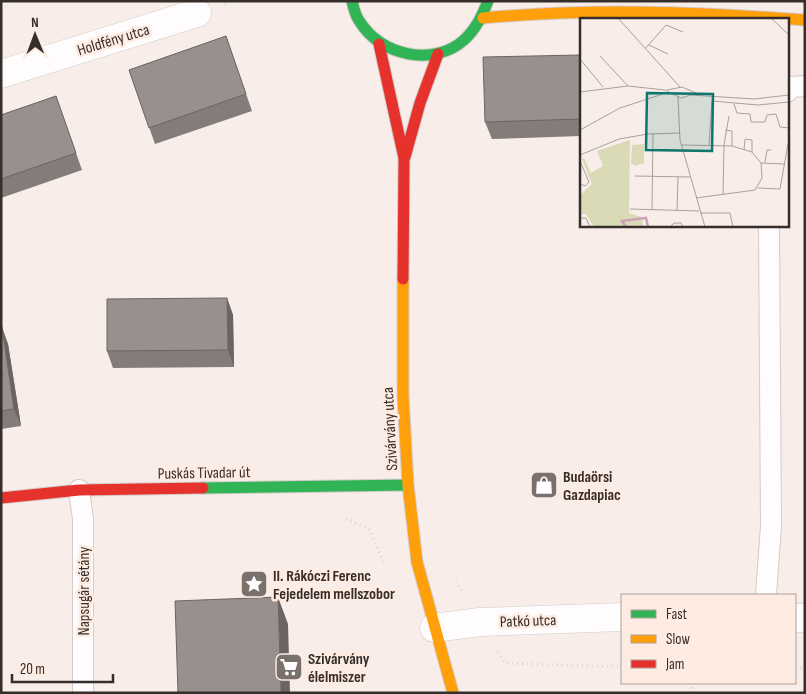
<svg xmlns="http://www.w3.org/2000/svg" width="806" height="694" viewBox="0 0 806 694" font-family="'Sofia Sans Condensed',sans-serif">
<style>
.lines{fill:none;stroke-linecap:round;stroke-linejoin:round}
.lane-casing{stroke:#d3cbc7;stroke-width:22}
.street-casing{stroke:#d3cbc7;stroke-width:29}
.fast-casing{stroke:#d3cbc7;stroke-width:13}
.slow-casing{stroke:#d3cbc7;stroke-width:13}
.jam-casing{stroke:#d3cbc7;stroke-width:13}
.path{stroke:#d9d6d4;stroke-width:3;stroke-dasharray:1 4;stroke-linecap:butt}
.lane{stroke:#fefcfc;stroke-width:20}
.street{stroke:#fefcfc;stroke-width:28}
.fast{stroke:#30b455;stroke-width:11}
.slow{stroke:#ff9f0a;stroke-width:11}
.jam{stroke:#e5322d;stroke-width:11}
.wall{fill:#837c7a}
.shaded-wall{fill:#6a6563}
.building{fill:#98908e;stroke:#6a6563}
.labels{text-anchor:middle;stroke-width:5;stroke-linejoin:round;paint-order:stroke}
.street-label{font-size:16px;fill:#362e2b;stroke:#feebe2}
.poi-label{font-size:16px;font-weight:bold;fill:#362e2b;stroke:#feebe2;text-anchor:start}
.inset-river{fill:none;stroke:#cea1ba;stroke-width:2.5}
.inset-road{fill:none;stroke:#aaa19c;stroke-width:1}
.view{fill:#0f766e;fill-opacity:0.15;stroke:#0f766e;stroke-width:2.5}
.inset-edge{fill:none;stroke:#362e2b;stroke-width:2.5}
</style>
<rect width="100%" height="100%" fill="#f8ede8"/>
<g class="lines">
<g class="lane-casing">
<path id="lane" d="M787,92L792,87L805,86
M79,490L83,519V693
M766,595L771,526L769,225"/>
</g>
<g class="street-casing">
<path id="street" d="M1,74L197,13
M795,618H805
M434,628L480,622L622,617"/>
</g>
<g class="fast-casing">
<path id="fast" d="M352,1C354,9 355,16 360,22C381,56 434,67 464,40C476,29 482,16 488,1
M203,488L408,485"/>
</g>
<g class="slow-casing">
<path id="slow" d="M483,18C591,8 697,12 805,20
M403,279V396L408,485L417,562L453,693"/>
</g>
<g class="jam-casing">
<path id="jam" d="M379,44L404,158L403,279
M405,157L420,103L438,54
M1,498L79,490L203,488"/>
</g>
<path class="path" d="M225,4L234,1
M346,519L369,529L384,562
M456,581L463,593
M498,652L505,663L622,667
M795,668H805
M690,693L693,683"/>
<use href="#lane" class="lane"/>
<use href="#street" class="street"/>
<use href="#fast" class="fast"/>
<use href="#slow" class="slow"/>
<use href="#jam" class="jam"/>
</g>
<path class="wall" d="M226,36L252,111L155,144L129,70Z
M581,55V136L492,139L485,122Z
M56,96L82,170L1,198V115Z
M227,298L233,315L234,367L113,368L107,351Z
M1,327L8,344L21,426L1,429Z"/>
<path class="shaded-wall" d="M227,298L233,315L234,367L228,350Z
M2,327L8,344L21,426L14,409Z
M278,597L288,624L290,693H281Z"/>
<path class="building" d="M226,36L246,94L149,128L129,70Z
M581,55V119L485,122L483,57Z
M56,96L76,153L1,179V115Z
M227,298L228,350L107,351V299Z
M2,327L14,409L1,411V327Z
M278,597L281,693H178L175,601Z"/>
<defs>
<g id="shop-square" transform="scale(1.4375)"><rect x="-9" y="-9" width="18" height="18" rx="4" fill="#7a716d" stroke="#feebe2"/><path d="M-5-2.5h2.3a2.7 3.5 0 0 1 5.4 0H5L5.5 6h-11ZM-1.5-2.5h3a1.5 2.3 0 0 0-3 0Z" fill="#fff"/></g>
<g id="sight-square" transform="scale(1.4375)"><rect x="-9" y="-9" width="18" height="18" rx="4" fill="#7a716d" stroke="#feebe2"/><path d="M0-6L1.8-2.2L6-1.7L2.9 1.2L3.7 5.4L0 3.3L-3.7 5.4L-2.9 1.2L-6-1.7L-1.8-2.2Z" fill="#fff"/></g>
<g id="supermarket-square" transform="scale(1.4375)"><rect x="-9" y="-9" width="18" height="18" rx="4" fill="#7a716d" stroke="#feebe2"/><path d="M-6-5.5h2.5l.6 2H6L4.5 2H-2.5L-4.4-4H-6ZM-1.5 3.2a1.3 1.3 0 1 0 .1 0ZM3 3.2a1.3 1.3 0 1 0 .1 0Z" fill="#fff"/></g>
</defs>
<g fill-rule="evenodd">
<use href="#shop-square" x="544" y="485"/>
<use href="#sight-square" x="254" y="584"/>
<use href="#supermarket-square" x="289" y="667"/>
</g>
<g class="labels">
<g class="street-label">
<text transform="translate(113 39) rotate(-17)" y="6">Holdfény utca</text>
<text transform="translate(389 429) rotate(-93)" y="6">Szivárvány utca</text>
<text transform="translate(204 472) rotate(-1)" y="6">Puskás Tivadar út</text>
<text transform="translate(83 591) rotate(-90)" y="6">Napsugár sétány</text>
<text transform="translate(528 620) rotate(-2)" y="6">Patkó utca</text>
</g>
<g class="poi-label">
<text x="563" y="482">Budaörsi<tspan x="563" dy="18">Gazdapiac</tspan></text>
<text x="273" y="581">II. Rákóczi Ferenc<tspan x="273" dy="18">Fejedelem mellszobor</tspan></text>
<text x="308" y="664">Szivárvány<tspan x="308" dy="18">élelmiszer</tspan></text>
</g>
</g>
<g transform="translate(580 18)">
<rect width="209" height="209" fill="#f8ede8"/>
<path d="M50,122L49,195L62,199L63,209H14L6,196H0V177L12,166L2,141L4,140L11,155L23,148L17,133Z" fill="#dadbb6"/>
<path d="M64,126V145L55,148L51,145L52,127Z" fill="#dadbb6"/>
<path class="inset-river" d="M46,209L42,203L66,200L68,209"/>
<path class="inset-road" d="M38,0L100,69M112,0H132M191,0L209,17M69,27L88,36M65,31L86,7L103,14M20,38L48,68M0,41L23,69M87,72L102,69L116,75M0,74L48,68L85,72L101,80L111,77L174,81L209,77M98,79L100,122L125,209M154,86L157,95L170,96L171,104H185L187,97L196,96L200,109L209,110M0,112L40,90L83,76M145,112L152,113V128M102,127L152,128L172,134L181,145L182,160L175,172L116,180M129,127L132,83L178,87L209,84M164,132L165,121L172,122V134M0,137L39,121L68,116L100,115M0,143L9,164L5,168L0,166M185,144L187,132H191M181,145L204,146M55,158L110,159M178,170L200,171L208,126M143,176L144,127L149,98M50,191L119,193M72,192L73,115M97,193L98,159M120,195H150L153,209M0,200H6L10,209M90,209L94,205H101L103,209"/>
<path class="view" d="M67,75L133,76L132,133L66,132Z"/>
<rect width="209" height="209" class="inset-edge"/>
</g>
<rect width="806" height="694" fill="none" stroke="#362e2b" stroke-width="5"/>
<rect x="621" y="594" width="175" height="90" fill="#feebe2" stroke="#ae9f99"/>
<rect x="631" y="610" width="25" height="8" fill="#30b455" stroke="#ae9f99"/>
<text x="666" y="619" font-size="15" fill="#362e2b">Fast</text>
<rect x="631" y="635" width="25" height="8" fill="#ff9f0a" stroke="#ae9f99"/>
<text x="666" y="644" font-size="15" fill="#362e2b">Slow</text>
<rect x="631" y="660" width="25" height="8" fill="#e5322d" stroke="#ae9f99"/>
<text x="666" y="669" font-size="15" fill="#362e2b">Jam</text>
<g transform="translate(35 35) rotate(359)" stroke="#feebe2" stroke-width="4" paint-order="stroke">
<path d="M0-4L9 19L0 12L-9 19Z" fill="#362e2b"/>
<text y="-8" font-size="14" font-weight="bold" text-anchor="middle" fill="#362e2b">N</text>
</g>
<path d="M12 674v8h101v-8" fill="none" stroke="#362e2b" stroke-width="2.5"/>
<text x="20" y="674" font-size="15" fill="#362e2b" stroke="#feebe2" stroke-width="4" paint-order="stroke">20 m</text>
</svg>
